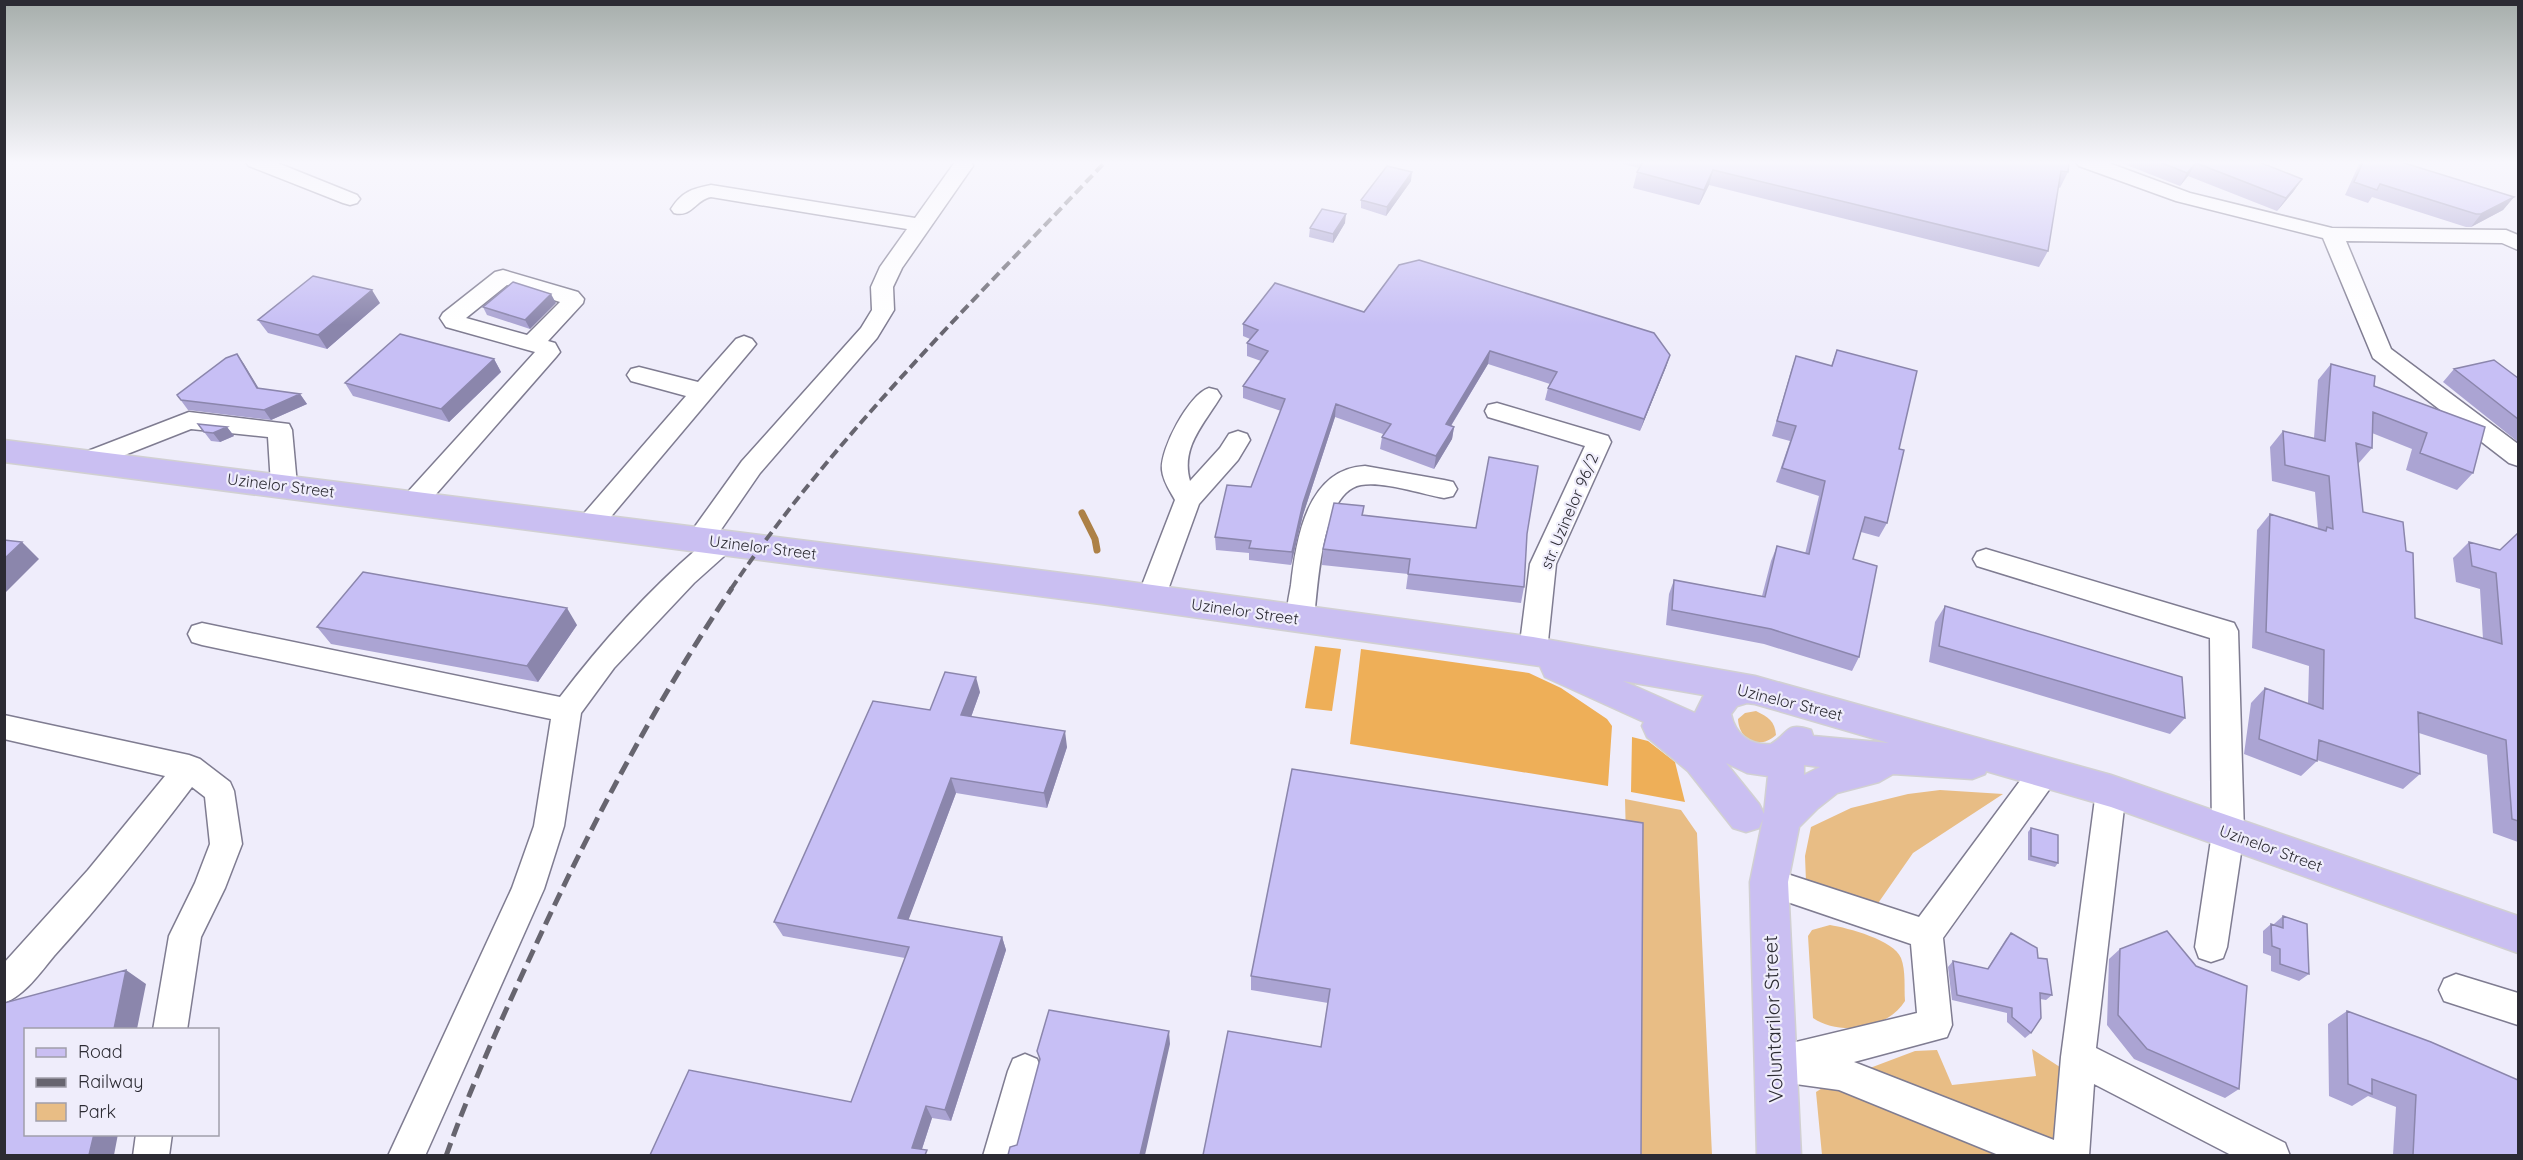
<svg xmlns="http://www.w3.org/2000/svg" width="2523" height="1160" viewBox="0 0 2523 1160" font-family="Quicksand,sans-serif">
<style>
.green{fill:#e8bd85}
.forest{fill:#eeaf58}
.lines{fill:none;stroke-linecap:round;stroke-linejoin:round}
.stream{stroke:#ad8147;stroke-width:7}
.minor-casing{stroke:#7f7c91;stroke-width:3}
.major-casing{stroke:#d1d0d2;stroke-width:3}
.minor{fill:#fff;fill-rule:evenodd}
.major{fill:#cabff2;fill-rule:evenodd}
.rail-far1{stroke:#67656f;stroke-width:4;stroke-dasharray:10 5;stroke-linecap:butt}
.rail{stroke:#67656f;stroke-width:5;stroke-dasharray:14 7;stroke-linecap:butt}
.wall{fill:#aba4d3}
.shaded-wall{fill:#8b86ac}
.building{fill:#c7bff5;stroke:#8b86ac;stroke-width:1.5}
.labels{text-anchor:middle;stroke-width:4.5;stroke-linejoin:round;paint-order:stroke}
.street-label{font-size:16px;fill:#2c2b33;stroke:#efedfb}
.near-street-label{font-size:20px;fill:#2c2b33;stroke:#efedfb}
</style>
<rect width="100%" height="100%" fill="#efedfb"/>
<path class="green" d="M1756,711C1768,717 1775,721 1776,735C1760,750 1739,741 1738,719L1745,713Z
M1940,790L2003,794L1913,853L1874,909L1806,882L1805,856L1811,827L1851,808L1908,794Z
M1625,799L1681,810L1697,833L1712,1155H1634Z
M1830,925C1848,928 1894,940 1901,958C1906,971 1904,987 1905,1001C1887,1030 1840,1036 1813,1018L1808,936L1812,930Z
M2032,1049L2063,1069L2059,1151L1862,1071L1915,1051L1937,1050L1952,1085L2036,1076Z
M1832,1082L2020,1155H1822L1816,1092Z"/>
<path class="forest" d="M1315,646L1341,649L1332,711L1305,708Z
M1361,649L1529,673L1561,688L1607,719L1612,726L1608,786L1350,744Z
M1632,737L1648,741L1675,762L1685,802L1631,792Z"/>
<g class="lines">
<path class="stream" d="M1082,513L1095,539L1097,550"/>
<g class="minor-casing">
<path id="minor" d="M246,162H275L357,195L360,199L357,203L350,205L343,203L249,166Z
M955,162H971L973,166L902,268L893,287L894,310L877,338L760,473L718,534L723,532L732,535L736,542L732,549L694,583L614,668L581,713L564,826L544,889L425,1156H388L512,888L534,826L551,719L202,645L192,642L188,634L192,626L202,623L560,697C601,643 647,592 698,548L691,546L687,539L691,532L742,461L861,328L872,310L871,287L880,267L907,229L711,197C695,200 692,218 674,213L671,209C682,192 691,189 711,185L915,218Z
M2076,162H2106L2190,193L2332,228L2506,230L2518,235V250L2502,243L2346,241L2391,349L2518,444V466L2509,463L2373,358L2323,238L2176,201L2079,166Z
M503,270L578,292L584,299L583,303L548,341L555,343L560,352L556,357L423,509L414,511L405,509L401,502L405,495L535,352L446,327L440,318L443,313L495,272ZM507,285L560,302L527,335L466,318Z
M744,336L752,339L756,344L752,349L598,532L589,535L580,532L576,525L580,518L686,396L631,381L627,375L631,369L639,367L698,382L736,339Z
M1209,388L1217,390L1221,396C1205,423 1180,447 1190,481L1220,448L1229,434L1238,431L1247,434L1250,440L1238,460L1199,504L1165,598L1161,605L1151,609L1141,605L1137,598L1175,500C1170,491 1163,481 1162,470C1160,449 1189,394 1209,388Z
M1497,403L1608,436L1611,442L1556,564L1547,651L1543,659L1533,662L1523,659L1519,651L1530,564L1585,446L1488,417L1485,411L1488,405Z
M189,412L289,424L292,430L297,485L293,492L284,494L275,492L271,485L268,437L191,429L84,471L75,468L71,462L75,456Z
M1365,466L1444,480L1453,482L1457,489L1453,496L1444,498C1421,494 1384,481 1361,485C1321,492 1318,586 1314,618L1310,626L1300,629L1290,626C1284,614 1289,598 1291,585C1296,539 1307,469 1365,466Z
M1986,549L2234,623L2238,631L2244,833L2227,947L2223,958L2211,962L2199,958L2195,947L2212,833L2210,638L1977,566L1973,559L1977,552Z
M4,715L189,755L200,759L230,782L234,791L242,844L225,888L201,937L187,1030H153L169,936L195,883L210,844L205,797L192,787C148,845 103,902 54,956C40,973 25,995 4,1003V963L88,870L165,776L4,739Z
M2045,758L2056,762L2060,771L2056,780L1943,938L1952,1025L1947,1037L1854,1062L2054,1140L2061,1057L2096,791L2100,782L2111,778L2122,782L2126,791L2096,1048L2285,1143L2290,1156H2233L2094,1084L2089,1156H2001L1839,1090L1788,1083L1780,1080L1775,1081L1763,1076L1758,1064L1763,1052L1775,1047L1917,1013L1911,944L1758,892L1753,882L1758,872L1769,868L1919,917L2034,762Z
M2456,974L2518,993V1025L2444,1001L2439,990L2444,979Z
M1025,1054L1037,1059L1042,1071L1019,1156H983L1008,1071L1013,1059Z
M136,1134H172L169,1156H133Z"/>
</g>
<g class="major-casing">
<path id="major" d="M4,440L1101,578L1533,637L1755,676L2111,775L2518,916V953L2111,807L1986,771L1985,774L1972,779L1893,774L1879,782L1837,793L1818,808L1799,827L1788,882L1801,1156H1757L1750,882L1763,819L1759,828L1746,832L1733,828L1688,771L1647,737L1642,726L1644,722L1545,677L1540,666L1101,604L4,462ZM1623,681L1704,695L1695,713ZM1747,703L1755,704L1889,743L1813,736L1811,730C1785,721 1789,734 1771,744C1750,746 1735,734 1731,714L1737,706ZM1726,763L1747,773L1768,776L1764,814L1759,804ZM1804,765L1820,767L1804,775Z"/>
</g>
<use href="#minor" class="minor"/>
<use href="#major" class="major"/>
<path class="rail-far1" d="M731,589C837,433 976,299 1105,162"/>
<path class="rail" d="M446,1156C471,1086 502,1018 533,951C591,825 655,703 732,588"/>
</g>
<path class="wall" d="M1615,162H2069L2068,172L2060,188L2058,187L2048,251L2039,267L1709,185L1699,205L1633,188L1637,172L1639,168Z
M2119,162H2259L2302,179L2293,192L2277,211L2188,176L2180,186Z
M2360,162H2401L2514,197L2503,210L2471,227H2466L2372,197L2368,203L2345,195Z
M1411,181L1386,216L1361,208V200Z
M1345,223L1333,243L1309,237L1310,228Z
M380,303L327,349L268,333L258,320Z
M556,303L530,329L487,315L483,307Z
M1364,312L1670,355L1666,367L1640,431L1545,400L1548,388L1550,384L1488,364L1451,426L1454,427L1452,439L1434,469L1380,449L1382,437L1383,434L1335,417L1303,515L1291,565L1249,560V553L1216,550L1215,537L1251,487L1281,411L1243,398V386L1261,361L1247,356V343L1250,339L1243,336V324Z
M1837,350L1899,449L1887,523L1879,537L1861,532L1853,559L1859,657L1852,671L1764,644L1666,625L1669,594L1674,580L1762,596L1771,561L1777,546L1805,554L1819,496L1776,482L1790,441L1772,436L1791,371L1796,356L1831,366Z
M237,354L258,388L300,394L307,404L271,420L188,410L177,395Z
M494,359L501,372L449,422L353,396L345,383Z
M2331,364L2374,386L2473,473L2457,490L2406,470L2412,449L2372,433V448L2358,464L2363,512L2415,618L2483,639L2480,589L2456,582L2453,558L2469,542L2500,550L2518,533V842L2493,833L2487,755L2419,733L2420,774L2403,789L2317,760V761L2301,776L2244,754L2251,703L2265,688L2308,704L2309,666L2252,648L2257,530L2270,514L2318,528L2315,492L2272,481L2270,447L2283,431L2314,438L2318,380Z
M2454,369L2518,378V442L2443,382Z
M198,424L227,427L234,436L220,442L211,441Z
M1364,506L1363,515L1527,534L1524,587L1521,603L1406,589L1408,574L1322,565L1323,549Z
M1945,606L2185,718L2170,734L1929,662L1935,622Z
M577,625L538,682L331,644L317,627Z
M980,692L971,717L1067,747L1047,808L956,793L908,920L1002,937L1006,950L951,1121L932,1118L922,1149L925,1155L851,1102L905,958L783,936L774,922L930,710Z
M1292,769L1641,1155L1321,1047L1328,1003L1251,990V976Z
M2031,828L2058,863L2055,867L2028,860V832Z
M2283,916L2309,974L2299,981L2271,971V956L2263,953V931L2271,924L2274,925V924Z
M2011,933L2038,958L2052,995L2046,1000L2040,999L2031,1033L2025,1038L2007,1022V1013L1952,1000L1948,967L1953,961L1987,969L2006,939Z
M2120,949L2239,1089L2225,1098L2134,1059L2107,1025L2109,959Z
M2347,1011L2518,1155H2393L2396,1107L2368,1096L2352,1106L2329,1096L2328,1024Z"/>
<path class="shaded-wall" d="M2196,163L2188,176L2180,186L2187,173Z
M1713,170L1709,185L1699,205L1704,190Z
M1412,172L1411,181L1386,216L1387,207Z
M2302,179L2293,192L2277,211L2286,198Z
M2514,197L2503,210L2471,227L2481,214Z
M1346,214L1345,223L1333,243V234Z
M372,290L380,303L327,349L318,335Z
M551,294L556,303L530,329L525,320Z
M1490,351L1488,364L1444,437L1446,424Z
M237,354L244,364L264,397L257,388Z
M1670,355L1666,367L1640,431L1644,419Z
M494,359L501,372L449,422L441,409Z
M300,394L307,404L271,420L264,410Z
M1336,404L1335,417L1303,515L1291,565L1292,552L1303,503Z
M227,427L234,436L220,442L213,433Z
M1454,427L1452,439L1434,469L1436,456Z
M22,542L39,559L4,594V559Z
M567,608L577,625L538,682L527,666Z
M976,677L980,692L966,731L961,715Z
M1065,731L1067,747L1047,808L1044,793Z
M951,778L956,793L904,932L898,918Z
M1002,937L1006,950L951,1121L945,1110Z
M126,970L146,984L137,1029H114Z
M1169,1031L1170,1044L1145,1155H1140Z
M926,1106L932,1118L920,1155L912,1148Z
M94,1134H118L114,1155H89Z"/>
<path class="building" d="M1643,162H2069L2068,172L2061,171L2048,251L1713,170L1704,190L1637,172Z
M2160,162H2259L2302,179L2286,198L2196,163L2187,173Z
M2363,162H2401L2514,197L2481,214H2476L2380,184L2377,190L2354,182Z
M1387,166L1412,172L1387,207L1361,200Z
M1322,209L1346,214L1333,234L1310,228Z
M1419,260L1654,333L1670,355L1644,419L1548,388L1557,372L1490,351L1446,424L1454,427L1436,456L1382,437L1391,424L1336,404L1303,503L1292,552L1249,548L1251,541L1215,537L1227,485L1251,487L1285,399L1243,386L1268,351L1247,343L1258,330L1243,324L1275,283L1364,312L1399,265Z
M313,276L372,290L318,335L258,320Z
M513,282L551,294L525,320L483,307Z
M400,334L494,359L441,409L345,383Z
M1837,350L1917,371L1899,449L1904,450L1887,523L1865,517L1853,559L1877,566L1859,657L1771,629L1672,610L1674,580L1765,597L1777,546L1809,554L1825,481L1782,468L1796,426L1777,421L1796,356L1832,366Z
M237,354L257,388L300,394L264,410L181,400L177,395L226,358Z
M2494,360L2518,378V419L2454,369Z
M2331,364L2375,376L2374,386L2485,427L2473,473L2420,453L2427,433L2373,412L2372,448L2356,443L2363,512L2403,522L2406,551L2413,553L2415,618L2502,644L2496,573L2472,566L2469,542L2500,550L2518,533V821L2512,819L2506,740L2418,712L2420,774L2319,740L2317,761L2259,739L2265,688L2323,709L2324,650L2266,632L2270,514L2326,531L2327,527L2333,529L2329,476L2285,465L2283,431L2325,441Z
M198,424L227,427L213,433L204,432Z
M1489,457L1538,466L1527,534L1524,587L1408,574L1410,559L1323,549L1334,503L1364,506L1362,515L1476,528Z
M4,540L22,542L4,559Z
M363,572L567,608L527,666L317,627Z
M1945,606L2182,677L2185,718L1939,646Z
M945,672L976,677L961,715L1065,731L1044,793L951,778L898,918L1002,937L945,1110L926,1106L912,1148L927,1150L925,1155H650L689,1070L851,1102L909,947L774,922L873,701L930,710Z
M1292,769L1643,823L1641,1155H1203L1228,1031L1321,1047L1330,989L1251,976Z
M2031,828L2058,835V863L2031,856Z
M2283,916L2307,924L2309,974L2280,964V949L2272,946L2271,924L2283,928Z
M2167,931L2196,966L2247,986L2239,1089L2147,1049L2118,1015L2120,949Z
M2011,933L2037,948L2038,958L2047,959L2052,995L2040,993L2041,1018L2031,1033L2012,1017V1008L1957,995L1953,961L1988,969Z
M126,970L114,1029H26V1134H94L89,1155H4V1003Z
M1049,1010L1169,1031L1140,1155H1008L1010,1147L1017,1145L1040,1059L1037,1051Z
M2347,1011L2431,1042L2518,1080V1155H2413L2416,1095L2372,1079V1094L2348,1084Z"/>
<linearGradient id="sky" x2="0" y2="1"><stop stop-color="#a6aeab"/><stop offset="0.5" stop-color="#f8f7fd"/><stop offset="1" stop-color="#f8f7fd" stop-opacity="0"/></linearGradient>
<rect width="2523" height="325" fill="url(#sky)"/>
<g class="labels">
<g class="street-label">
<text transform="translate(281 485) rotate(7)" y="6">Uzinelor Street</text>
<text transform="translate(1569 511) rotate(-67)" y="6">str. Uzinelor 96/2</text>
<text transform="translate(763 547) rotate(7)" y="6">Uzinelor Street</text>
<text transform="translate(1245 611) rotate(8)" y="6">Uzinelor Street</text>
<text transform="translate(1790 702) rotate(14)" y="6">Uzinelor Street</text>
<text transform="translate(2271 848) rotate(20)" y="6">Uzinelor Street</text>
</g>
<g class="near-street-label">
<text transform="translate(1773 1019) rotate(-92)" y="7">Voluntarilor Street</text>
</g>
</g>
<rect width="2523" height="1160" fill="none" stroke="#2c2b33" stroke-width="12"/>
<rect x="24" y="1028" width="195" height="108" fill="#efedfb" stroke="#a19fab" stroke-width="1.5"/>
<rect x="36" y="1048" width="30" height="9" fill="#cabff2" stroke="#a19fab" stroke-width="1.5"/>
<text x="78" y="1058" font-size="18" fill="#2c2b33">Road</text>
<rect x="36" y="1078" width="30" height="9" fill="#67656f" stroke="#a19fab" stroke-width="1.5"/>
<text x="78" y="1088" font-size="18" fill="#2c2b33">Railway</text>
<rect x="36" y="1103" width="30" height="18" fill="#e8bd85" stroke="#a19fab" stroke-width="1.5"/>
<text x="78" y="1118" font-size="18" fill="#2c2b33">Park</text>
</svg>
